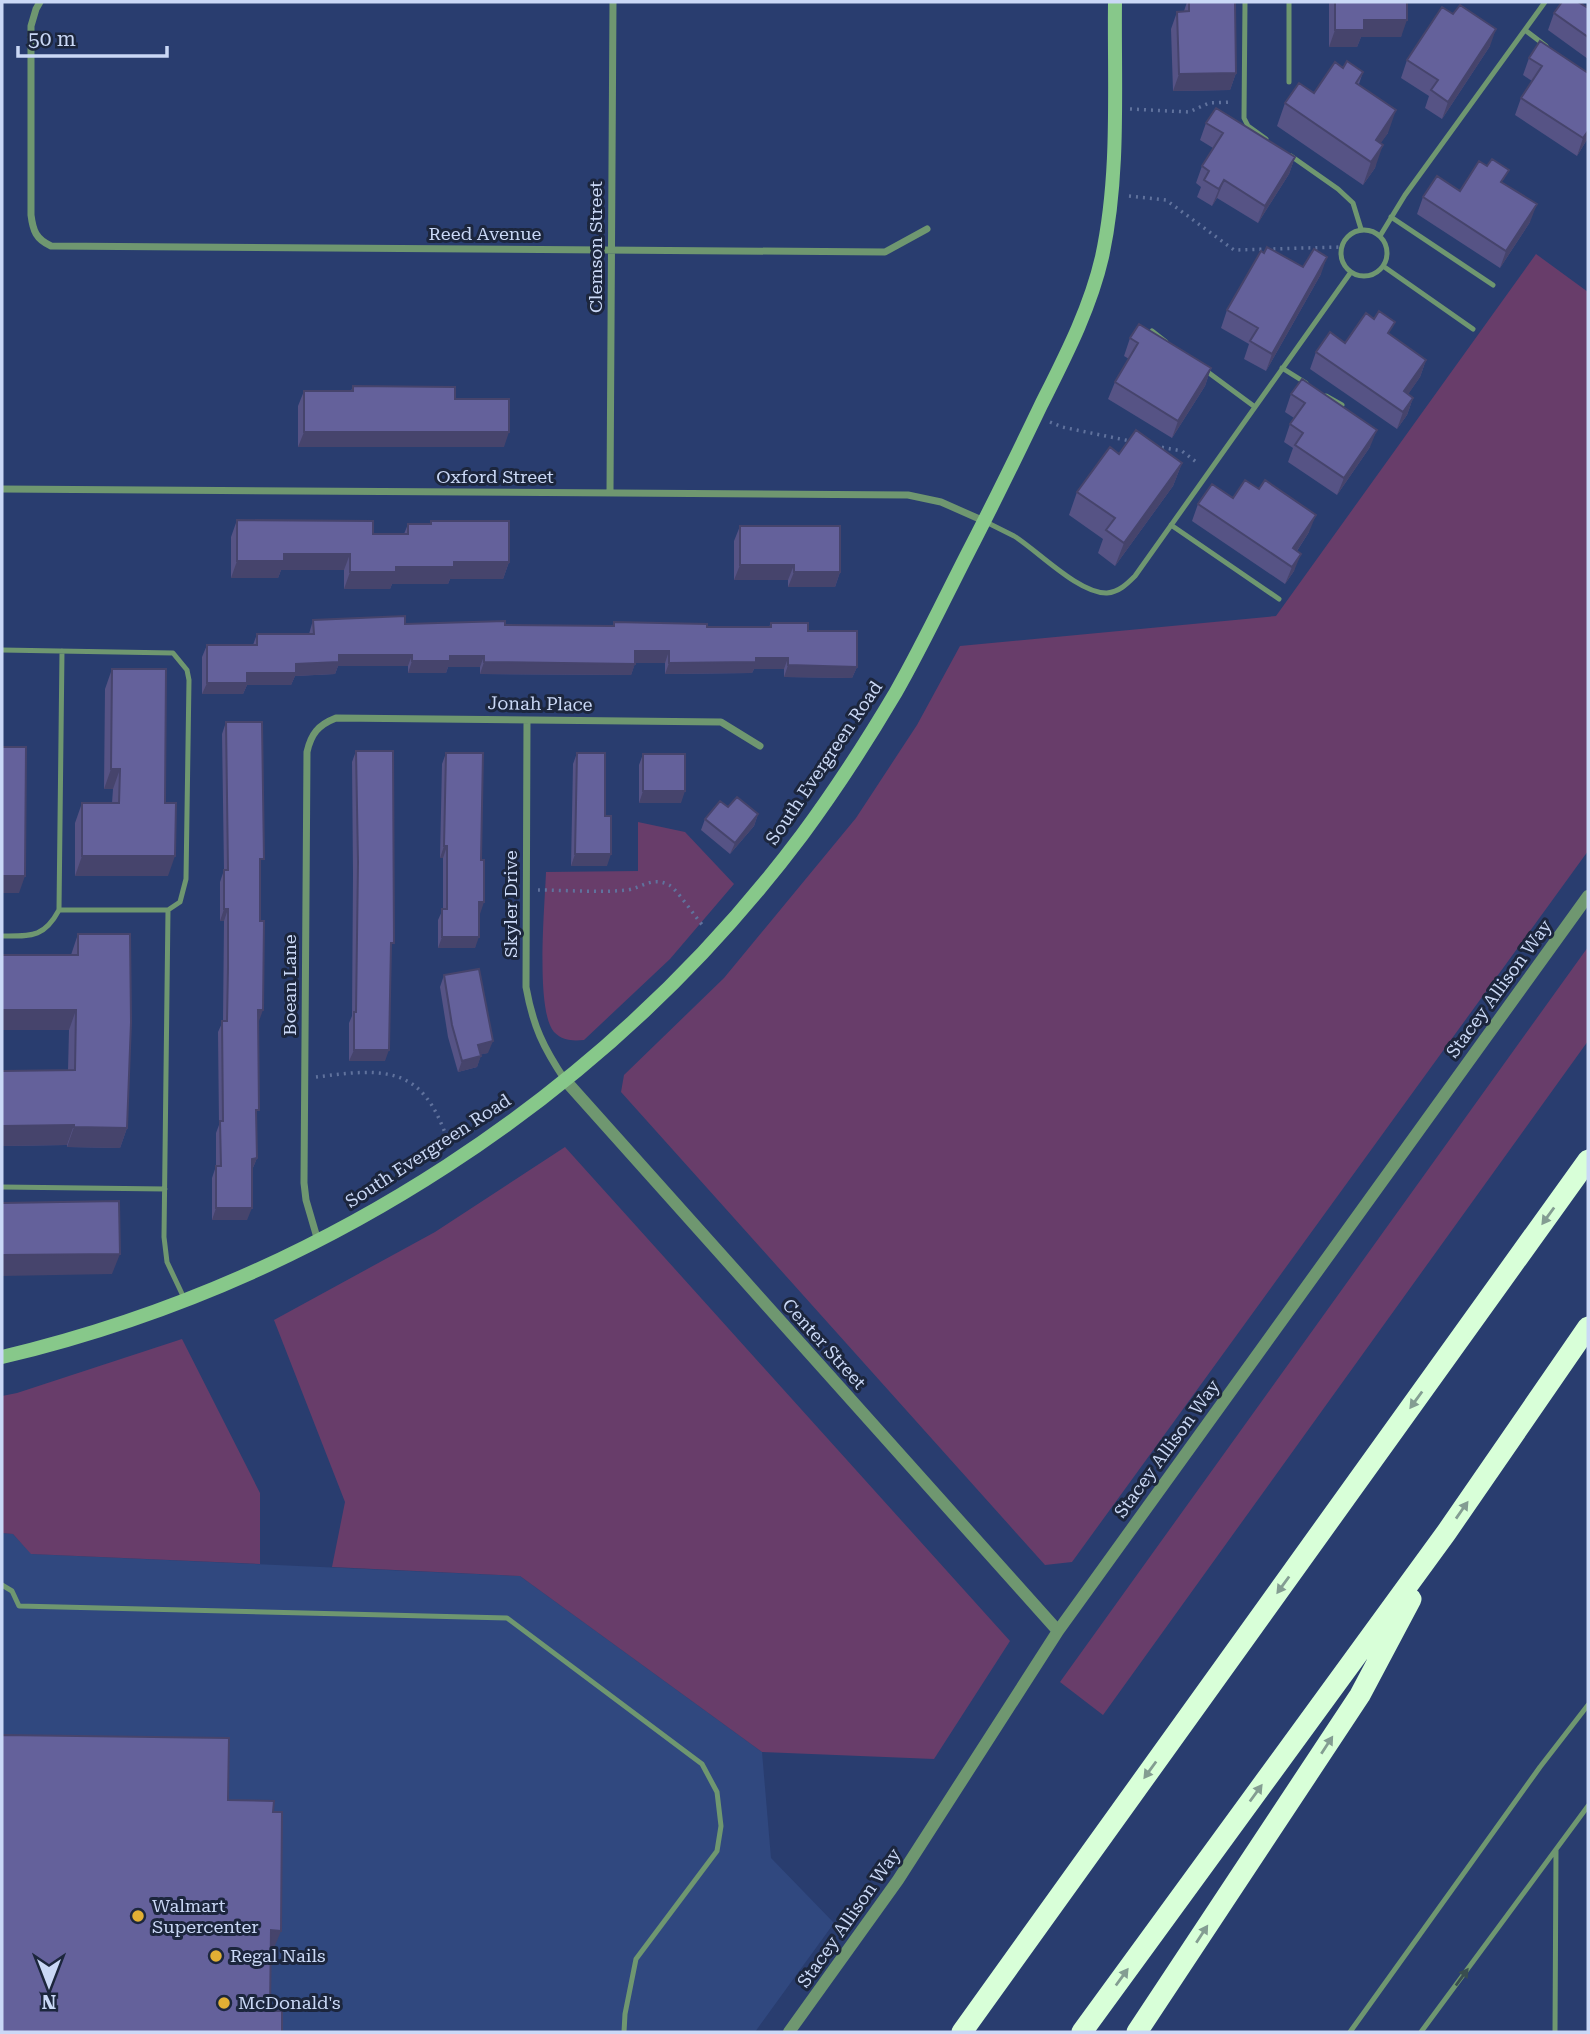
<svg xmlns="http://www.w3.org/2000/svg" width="1590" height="2034" viewBox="0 0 1590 2034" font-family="'Roboto Serif',serif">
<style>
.built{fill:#30487f}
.green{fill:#683d6a}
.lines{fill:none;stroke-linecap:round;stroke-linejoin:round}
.path{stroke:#60729d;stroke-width:3.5;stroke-dasharray:2 5;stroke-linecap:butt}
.service{stroke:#6f9770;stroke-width:5}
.minor{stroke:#6f9770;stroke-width:7}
.tertiary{stroke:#6f9770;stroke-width:12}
.secondary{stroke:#87c88a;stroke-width:14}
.motorway{stroke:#d8ffd8;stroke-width:21}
.wall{fill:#565385}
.shaded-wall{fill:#46446c}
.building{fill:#64619b;stroke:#46446c;stroke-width:2}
.oneway{fill:#839d92}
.oneway2{fill:#394e4f}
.poi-dot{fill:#e1af34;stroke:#1c263d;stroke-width:2.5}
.labels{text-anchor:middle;stroke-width:6;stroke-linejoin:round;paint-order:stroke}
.street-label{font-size:18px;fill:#cad8f6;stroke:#1c263d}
.poi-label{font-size:18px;fill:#cad8f6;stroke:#1c263d;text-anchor:start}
</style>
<rect width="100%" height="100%" fill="#293d6f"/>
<path class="built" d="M2,1533L13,1534L32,1554L520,1576L762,1752L771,1858L834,1923L755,2032H2Z"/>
<path class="green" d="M1536,254L1588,292V851L1072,1562L1045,1565L621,1092L624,1075L724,978L856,818L917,725L960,646L1276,616Z
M638,822L685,832L734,884L670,959L584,1040C573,1041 563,1041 554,1032C535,1010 545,904 546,872L638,871Z
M1588,947V1041L1103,1715L1060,1682Z
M565,1147L1010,1641L934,1759L762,1752L520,1576L332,1567L345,1502L274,1320L435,1232Z
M182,1339L260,1493V1564L31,1554L13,1534L2,1533V1396L17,1393Z"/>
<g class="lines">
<path class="path" d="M1130,109L1189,112L1209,103L1232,102
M1129,196L1166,200L1234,250L1341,247
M1050,422L1062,427L1130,441
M1155,446L1182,451L1199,464
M538,890C567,890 598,893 627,890C642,888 652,876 669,885C677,889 695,917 704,927
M316,1077C352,1073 399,1063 425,1096C437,1110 443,1128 450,1145"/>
<path class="service" d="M1245,2L1244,118L1248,126L1266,139
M1289,2V82
M1525,30L1546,46
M1291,156L1338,189L1353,203L1361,229
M1391,217L1493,285
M1341 253a23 23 0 1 1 46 0a23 23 0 1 1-46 0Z
M1380,236L1405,195L1545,2
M1383,266L1473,329
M1152,331L1166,342
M1282,368L1306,383
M1205,370L1255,407
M1326,396L1342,405
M984,521C994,526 1004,531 1014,536C1038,551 1079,594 1107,593C1119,592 1127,584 1135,576L1351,272
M1171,525L1279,599
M2,650L173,653L187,670L189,680L186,879L180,902L168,910
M59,910L62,651
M2,936C31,936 44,938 59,910H168L164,1237L167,1262L184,1298
M2,1187L165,1189
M2,1585L12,1591L19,1606L507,1618L702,1764L717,1792L721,1826L717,1851L636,1959L625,2014L624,2032
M1350,2032L1540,1767L1588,1705
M1421,2032L1588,1806
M1555,2032L1556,1850"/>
<path class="minor" d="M40,2L36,9L31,26V215C33,231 36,239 51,246L885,252L927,229
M2,489L908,495L941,502L984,521
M610,493L613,2
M527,720L526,987C533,1026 543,1047 565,1080
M318,1241L306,1200L304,1183L307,752C311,734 318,725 336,718L721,722L760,746"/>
<path class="tertiary" d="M565,1080L1058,1631
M789,2032L898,1880L1058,1631L1588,896"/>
<path class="secondary" d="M2,1357C318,1282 606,1096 802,835C836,789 867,741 896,692C924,643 948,591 974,541C997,496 1019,451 1041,405C1065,357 1090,309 1102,257C1120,174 1114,86 1115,2"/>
<path class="motorway" d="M962,2032L1588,1160
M1082,2032L1446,1533L1588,1327
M1137,2032L1360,1695L1411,1599"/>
</g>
<path class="wall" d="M1187,2H1235L1236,73L1230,90L1173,91L1171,29L1177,12L1184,11Z
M1304,2H1407L1401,37H1361L1357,47H1329V2Z
M1588,8V59L1548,30L1554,13Z
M1453,14L1490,46L1442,119L1425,108L1429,96L1401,78L1407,60Z
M1540,41L1588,138L1577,156L1515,115L1521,98L1532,81L1523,75L1529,58Z
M1343,68L1363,72L1359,84L1388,133L1380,143L1375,168L1363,185L1277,126L1285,103L1314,93Z
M1206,123L1295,157L1289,174L1258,223L1217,198L1212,206L1197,197L1201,187L1196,183L1202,166L1213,148L1200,140Z
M1504,183L1530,222L1500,268L1417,214L1423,197Z
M1264,253L1321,274L1266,371L1244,359L1249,344L1221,328L1227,310Z
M1390,335L1426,360L1420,377L1408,394L1413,398L1407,415L1397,429L1310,369L1316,352L1345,343Z
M1130,338L1211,368L1205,386L1172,438L1108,399L1115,382L1129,359L1124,356Z
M353,386L455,399L504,447H298V406L304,391H351Z
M1291,394L1370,447L1337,495L1288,462L1293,448L1284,442L1290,424L1294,418L1285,412Z
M1119,454L1182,463L1173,486L1115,566L1098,553L1103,539L1069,515L1077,492Z
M1233,498L1309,532L1297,551L1294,571L1285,584L1192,521L1198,504Z
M237,520L373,534H404L408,524H430L431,521L509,562L503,579H450L448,584H392L390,589H344V570H281L278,578H231V537Z
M740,526L840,572L835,587H788V580H734V541Z
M313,620L405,624L505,625L613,626L614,622L707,627H769L771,623L808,631L857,667L852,678L784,677V669H754L752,673L665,674V663H635L631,675L480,674V667H448L446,673H408V666H338L335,674L295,676L291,685H247L243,694H202V657L207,645H253L257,634H309Z
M112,669L165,803L168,876H75V823L82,803H112L113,789H104L105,689Z
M226,722L260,867L259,1021L256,1118L257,1158L252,1170L247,1220H212V1178L216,1166V1133L219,1125L218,1032L223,1021L224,921H220V882L224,870L222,734Z
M356,751L391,952L385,1061H349V1023L352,1016L353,874L352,762Z
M446,753L480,914L475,948H438V920L443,909V858H440L442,764Z
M577,753L605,816L607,866H571L573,764Z
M643,754L681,803H639V765Z
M728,807L758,814L754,826L730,854L701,830L705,819Z
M78,934L127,1128L120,1148L67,1147V1145L2,1146V1071L68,1070L69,1030H2L71,955Z
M444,975L488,1053L481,1054L477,1067L458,1072L448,1037L440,987Z"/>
<path class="shaded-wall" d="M1364,20H1407L1401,37H1361L1357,47H1329L1335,30Z
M1496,29L1490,46L1442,119L1448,102Z
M1236,73L1230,90L1173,91L1179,74Z
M1396,110L1388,133L1369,160L1376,140Z
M1588,131V138L1577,156L1583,138Z
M1383,145L1375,168L1363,185L1371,162Z
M1295,157L1289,174L1258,223L1265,206Z
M1224,180L1217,198L1212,206L1219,189Z
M1537,204L1530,222L1500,268L1506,251Z
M1327,257L1321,274L1266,371L1272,354Z
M1426,360L1420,377L1398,409L1404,391Z
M1211,368L1205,386L1172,438L1178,421Z
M1413,398L1407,415L1397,429L1403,412Z
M1377,430L1370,447L1337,495L1344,478Z
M304,432H509L504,447H298Z
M1182,463L1173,486L1115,566L1124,543Z
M1316,515L1309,532L1287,566L1293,548Z
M284,554H350L344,570H281L278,578H231L237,561Z
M1301,554L1294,571L1285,584L1292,567Z
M454,562H509L503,579H450L448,584H392L390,589H344L350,572Z
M740,565H794L788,580H734Z
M794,572H840L835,587H788Z
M635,651H669L665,663H631Z
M339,655H412L408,666H338L335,674L295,676L291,685H247L243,694H202L207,683L247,673Z
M450,656H484L480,667H448L446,673H408L412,661Z
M756,658H788L784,669H754L752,673L665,674L669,663Z
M484,662L635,664L631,675L480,674Z
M788,665L857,667L852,678L784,677Z
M111,769H120L113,789H104Z
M643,791H685L681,803H639Z
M758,814L754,826L730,854L735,843Z
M444,846H447L443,858H440Z
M575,854H611L607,866H571Z
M82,856H175L168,876H75Z
M2,876H25L19,893H2Z
M479,902H484L480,914H475Z
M224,909H228L224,921H220Z
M442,937H479L475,948H438Z
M2,1010H76L69,1030H2Z
M258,1010H263L259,1021H254Z
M493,1041L488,1053L474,1056L478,1045Z
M354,1050H389L385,1061H349Z
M481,1056L477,1067L458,1072L462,1061Z
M74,1125L67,1145L2,1146V1126Z
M74,1127L127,1128L120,1148L67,1147Z
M257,1158L252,1170H247L252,1159Z
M216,1208H252L247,1220H212Z
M120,1254L112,1274L2,1276V1255Z
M271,1930L281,1931L274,1948H265Z"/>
<path class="building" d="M1189,2H1235L1236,73L1179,74L1177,12L1189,11Z
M1335,2H1407V20H1364V30H1335Z
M1562,2H1578L1588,8V37L1554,13Z
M1460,5L1496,29L1448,102L1431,90L1438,80L1407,60L1442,7L1453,14Z
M1540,41L1588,73V131L1583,138L1521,98L1542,66L1529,58Z
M1347,61L1363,72L1356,83L1396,110L1376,140L1383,145L1371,162L1285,103L1299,83L1314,93L1335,62L1343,68Z
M1216,108L1295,157L1265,206L1224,180L1219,189L1204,180L1209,171L1202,166L1223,133L1206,123Z
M1492,159L1509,170L1501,182L1537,204L1506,251L1423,197L1437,176L1460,191L1479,161L1487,166Z
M1267,247L1303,267L1314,249L1327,257L1272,354L1250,341L1258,328L1227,310L1261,251L1264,253Z
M1379,311L1395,322L1388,333L1426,360L1404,391L1413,398L1403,412L1316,352L1330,332L1345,343L1366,313L1374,319Z
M1139,324L1211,368L1178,421L1115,382L1138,343L1130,338Z
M1302,379L1377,430L1344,478L1295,445L1303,433L1290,424L1305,403L1291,394Z
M353,386L455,387V399H509V432H304V391H353Z
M1136,430L1182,463L1124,543L1106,530L1115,518L1077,492L1110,447L1119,454Z
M1245,480L1259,489L1265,480L1316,515L1293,548L1301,554L1292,567L1198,504L1212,484L1233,498Z
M237,520L373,521V534H408V524H431V521H509V562H454V567H396V572H350V554H284V561H237Z
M740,526H840V572H794V565H740Z
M405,616V624L505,621V625L614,626V622L707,624V627H771V623H808V631H857V667L788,665V658H756V662L669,663V651H635V664L484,662V656H450V661H412V655H339V662L296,664V673H247V683H207V645H257V634H314L313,620Z
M112,669H166L165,803H176L175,856H82V803H119L120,769H111Z
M226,722H262L264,859H260V921H264L263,1010H258L259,1110H256L257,1158L252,1159V1208H216V1166H221L220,1121H223L222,1021H227L228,968V909H224V870H228Z
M2,747H26L25,876H2Z
M356,751H393L394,943H391L389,1050H354V1012H356L358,862Z
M446,753H483L481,860H484V902H479V937H442V909H447V846H444Z
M577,753H605V816H611V854H575Z
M643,754H685V791H643Z
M737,797L758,814L735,843L705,819L720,801L728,807Z
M78,934H130L131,1022L127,1128L74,1127V1125L2,1126V1071L75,1070L76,1010H2V955H78Z
M479,969L493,1041L478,1045L481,1056L462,1061L452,1025L444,975Z
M119,1201L120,1254L2,1255V1203Z
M2,1735L229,1738L228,1800L274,1801L273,1812H282L281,1931L271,1930L270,2011H282V2032H2Z"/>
<defs><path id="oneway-solid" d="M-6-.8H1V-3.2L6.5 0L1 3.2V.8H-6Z" transform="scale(1.75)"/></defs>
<g class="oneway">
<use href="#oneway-solid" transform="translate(1548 1216) rotate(126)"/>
<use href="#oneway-solid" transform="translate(1416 1400) rotate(126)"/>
<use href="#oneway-solid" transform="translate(1462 1510) rotate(-55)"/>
<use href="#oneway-solid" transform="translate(1283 1585) rotate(126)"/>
<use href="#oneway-solid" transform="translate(1327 1745) rotate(-57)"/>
<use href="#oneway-solid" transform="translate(1150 1770) rotate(126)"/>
<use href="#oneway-solid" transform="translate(1256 1793) rotate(-54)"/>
<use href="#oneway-solid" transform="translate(1202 1934) rotate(-57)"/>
<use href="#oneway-solid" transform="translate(1122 1977) rotate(-54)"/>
</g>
<use class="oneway2" href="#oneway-solid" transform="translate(1462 1977) rotate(-54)"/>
<g class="poi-dot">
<circle cx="138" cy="1916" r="7"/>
<circle cx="216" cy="1956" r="7"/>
<circle cx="224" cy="2003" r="7"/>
</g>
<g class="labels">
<g class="street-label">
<text x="485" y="240">Reed Avenue</text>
<text transform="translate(596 247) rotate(-90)" y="6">Clemson Street</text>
<text x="495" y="483">Oxford Street</text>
<text transform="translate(540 704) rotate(1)" y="6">Jonah Place</text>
<text transform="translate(824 763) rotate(-56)" y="6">South Evergreen Road</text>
<text transform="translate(511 904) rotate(-90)" y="6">Skyler Drive</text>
<text transform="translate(290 985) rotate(-90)" y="6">Boean Lane</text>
<text transform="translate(1499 989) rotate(-54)" y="6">Stacey Allison Way</text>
<text transform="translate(428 1151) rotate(-33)" y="6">South Evergreen Road</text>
<text transform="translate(824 1344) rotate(48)" y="6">Center Street</text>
<text transform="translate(1167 1449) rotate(-54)" y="6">Stacey Allison Way</text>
<text transform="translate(849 1918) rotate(-55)" y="6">Stacey Allison Way</text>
</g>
<g class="poi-label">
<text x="152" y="1912">Walmart<tspan x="152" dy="21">Supercenter</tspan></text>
<text x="230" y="1962">Regal Nails</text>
<text x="238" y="2009">McDonald's</text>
</g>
</g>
<rect width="1590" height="2034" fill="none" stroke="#cad8f6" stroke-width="7"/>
<g transform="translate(49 1985) rotate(180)" stroke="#1c263d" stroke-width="5" paint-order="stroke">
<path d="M0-5L12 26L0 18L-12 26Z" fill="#cad8f6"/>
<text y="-10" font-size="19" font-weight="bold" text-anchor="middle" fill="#cad8f6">N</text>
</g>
<path d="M18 46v10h149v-10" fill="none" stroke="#cad8f6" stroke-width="3.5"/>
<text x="28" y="46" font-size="21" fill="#cad8f6" stroke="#1c263d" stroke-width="5" paint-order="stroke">50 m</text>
</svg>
